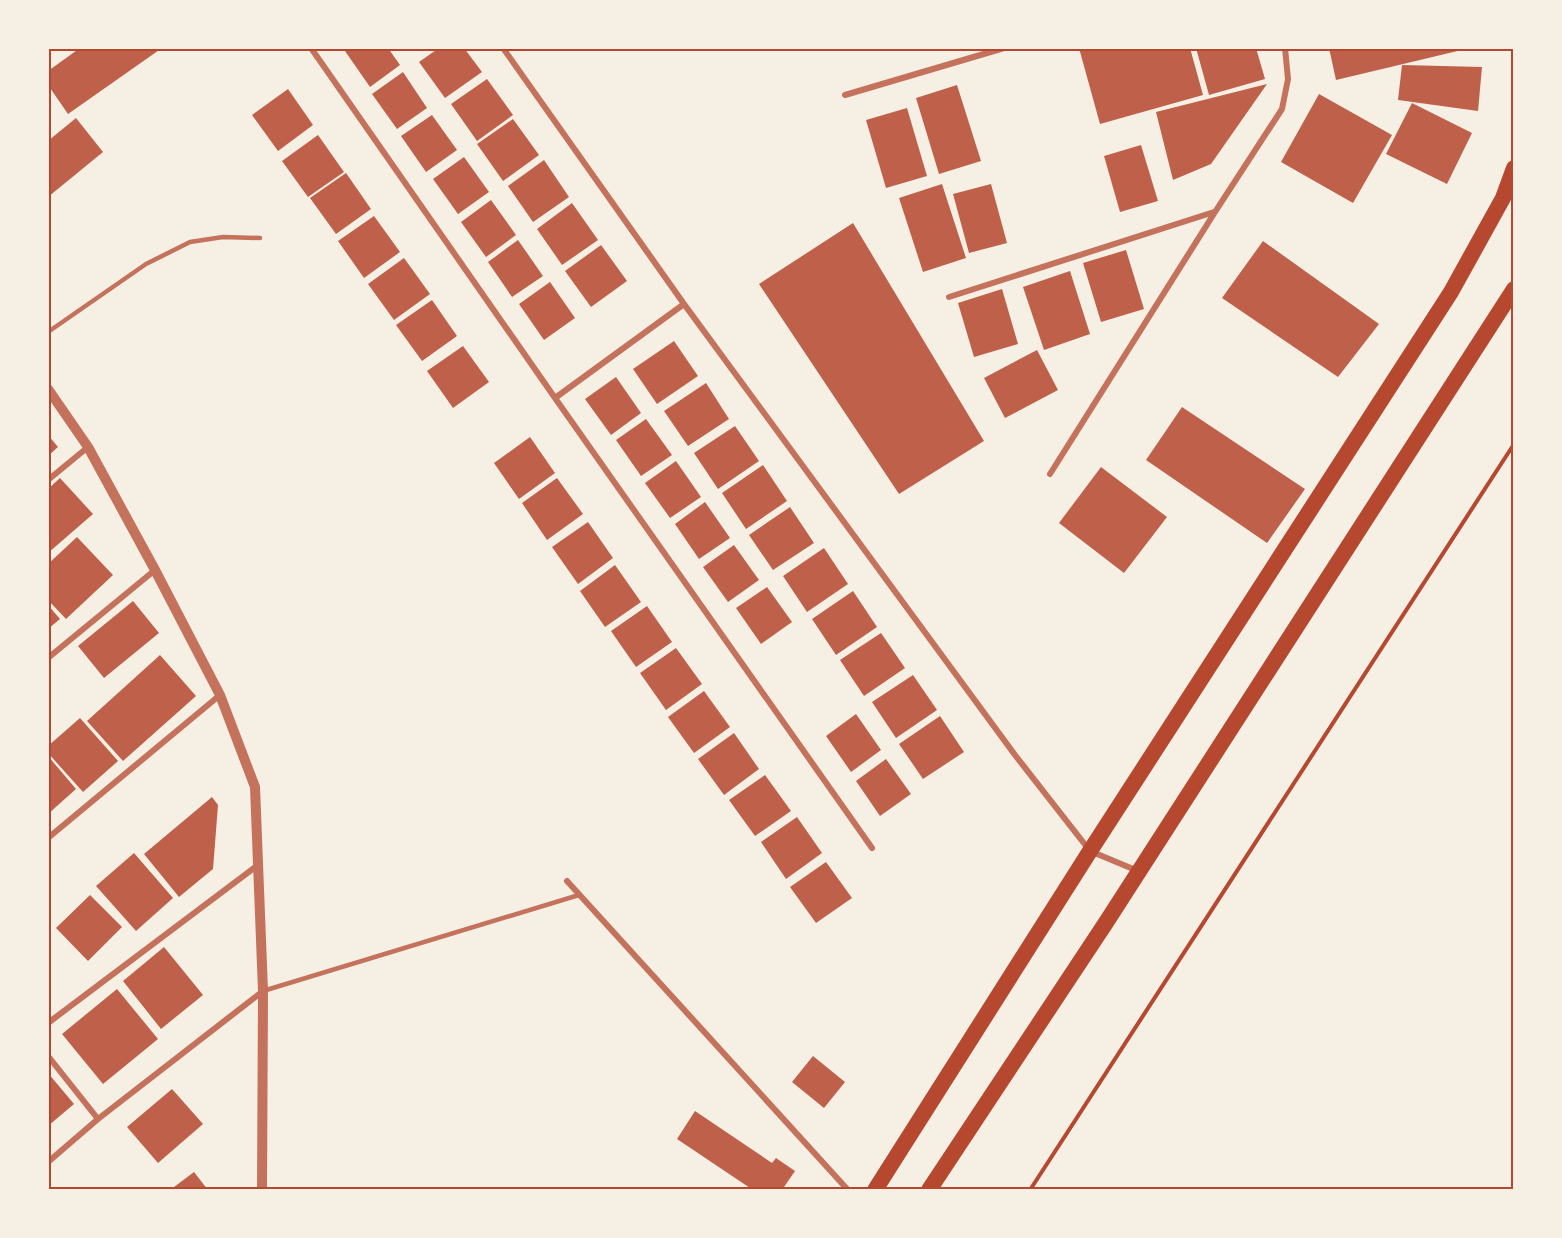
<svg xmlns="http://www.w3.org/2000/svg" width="1562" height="1238" viewBox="0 0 1562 1238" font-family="Signika,sans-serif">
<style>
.building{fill:#bf614a}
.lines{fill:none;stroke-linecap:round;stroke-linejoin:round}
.path{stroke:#b5482f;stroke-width:4}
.service{stroke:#c5725c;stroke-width:4.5}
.minor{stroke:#c5725c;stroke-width:6}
.tertiary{stroke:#c5725c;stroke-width:10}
.trunk{stroke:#b5482f;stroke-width:16}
.neatline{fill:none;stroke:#b5482f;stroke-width:2}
</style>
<rect width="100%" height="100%" fill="#f6efe4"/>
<path class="building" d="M80,48H162L68,114L48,85V71Z
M350,48H388L400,65L370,87L345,51Z
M439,48H464L482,72L445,98L419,62Z
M1079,48H1190L1203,95L1100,124Z
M1196,48H1256L1265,79L1209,95Z
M1329,48H1466V49L1336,80Z
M1402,65L1482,67L1478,111L1398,100Z
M403,72L427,108L397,129L372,94Z
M487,79L513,115L477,141L451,104Z
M1267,84L1211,164L1173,180L1156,112Z
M957,85L981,161L939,174L916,98Z
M288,89L313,125L278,151L252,115Z
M1319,94L1392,135L1353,203L1281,162Z
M1412,103L1472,133L1447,184L1386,154Z
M907,108L927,176L886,188L866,120Z
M432,115L457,150L426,172L401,136Z
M76,118L103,152L48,197V141Z
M513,119L539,155L503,181L477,144Z
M318,135L344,172L308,197L282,161Z
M1141,145L1158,201L1120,212L1104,156Z
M464,157L489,192L458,214L433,179Z
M544,160L569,197L533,222L508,186Z
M346,173L371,209L336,234L310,198Z
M942,184L966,258L923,272L899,198Z
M991,184L1007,243L969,253L953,194Z
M491,200L516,235L486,257L461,222Z
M572,203L598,240L562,265L537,229Z
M374,216L400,252L364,278L338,241Z
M853,223L984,441L899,494L759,284Z
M518,240L543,276L512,297L488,262Z
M1263,241L1379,324L1338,377L1222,298Z
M601,245L627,281L591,307L565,271Z
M1126,250L1144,309L1101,322L1083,263Z
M404,258L430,294L394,320L368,284Z
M1070,271L1090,334L1044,350L1023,287Z
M550,282L575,318L544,340L519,304Z
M1002,289L1018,344L974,357L958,303Z
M432,300L457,336L422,361L396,325Z
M674,341L698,376L657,404L633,369Z
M463,346L489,382L453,408L427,371Z
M1037,350L1058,390L1005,418L984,378Z
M616,377L641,413L611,435L585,399Z
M706,383L729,419L688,446L664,411Z
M1182,407L1305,489L1267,543L1146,460Z
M646,419L672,455L641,476L616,440Z
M735,426L759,461L718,489L694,453Z
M48,435L58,447L48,456Z
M530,437L555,473L519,499L494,463Z
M676,461L701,497L670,518L645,483Z
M763,465L787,501L746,529L722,493Z
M1101,467L1167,517L1124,573L1059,523Z
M60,478L93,514L48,553V489Z
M557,478L583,514L547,540L522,503Z
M705,502L730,538L699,559L675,524Z
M790,507L814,543L773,570L749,535Z
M588,522L613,558L578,584L552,547Z
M77,537L113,575L66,619L48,600V564Z
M734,545L759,580L728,602L703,567Z
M824,548L848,584L807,612L783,576Z
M615,565L641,602L605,627L580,591Z
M767,587L792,622L761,644L736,608Z
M853,591L877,627L836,655L812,619Z
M133,601L159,633L104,678L78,646Z
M48,605L60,619L48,629Z
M647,606L672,642L636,667L611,631Z
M881,633L905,668L864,696L840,660Z
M676,648L702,684L666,710L640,673Z
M160,655L196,696L123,761L87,721Z
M913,675L937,710L896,738L872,702Z
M704,691L730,727L694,753L668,717Z
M856,714L881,750L851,772L826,736Z
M940,716L964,752L923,779L899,744Z
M80,718L118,761L83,792L48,753V746Z
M734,733L759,769L724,795L698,759Z
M48,756L76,789L48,814Z
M886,759L911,794L880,816L856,781Z
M765,775L791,811L755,836L729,800Z
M212,797L218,805L213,869L179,897L144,854Z
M797,817L822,853L786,879L761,842Z
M134,853L173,898L136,931L96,886Z
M826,862L852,898L816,923L790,887Z
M90,895L122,927L88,961L56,928Z
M164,947L203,995L161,1029L123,981Z
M117,989L158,1039L103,1084L62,1034Z
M813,1056L845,1082L824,1108L792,1082Z
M48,1073L74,1104L48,1126Z
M172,1089L203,1124L158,1163L127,1127Z
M695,1111L772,1163L776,1158L795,1171L782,1190H753L677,1139Z
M194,1172L208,1190H170Z"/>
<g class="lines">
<path class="path" d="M1030,1190L1514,444"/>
<path class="service" d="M48,332L146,264L190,242L223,237L260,238
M263,991L579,895"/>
<path class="minor" d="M311,48L555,398L684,304
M503,48L684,304L1015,755L1090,851L1138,871
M845,95L1004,48
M949,297L1214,212
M555,398L872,848
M1050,474L1215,212L1282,109L1288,79L1285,48
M48,480L88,447
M48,658L155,570
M48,838L220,695
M567,881L848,1190
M48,1023L258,865
M48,1056L98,1119
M48,1162L98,1119L263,991"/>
<path class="tertiary" d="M48,389L88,447L155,570L220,695L255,787L263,991L262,1190"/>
<path class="trunk" d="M875,1190L1090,851L1451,292L1503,198L1514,168
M929,1190L1107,921L1514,289"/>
</g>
<rect width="1562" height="1238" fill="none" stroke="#f6efe4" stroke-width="99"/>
<rect x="50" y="50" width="1462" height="1138" class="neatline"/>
</svg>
